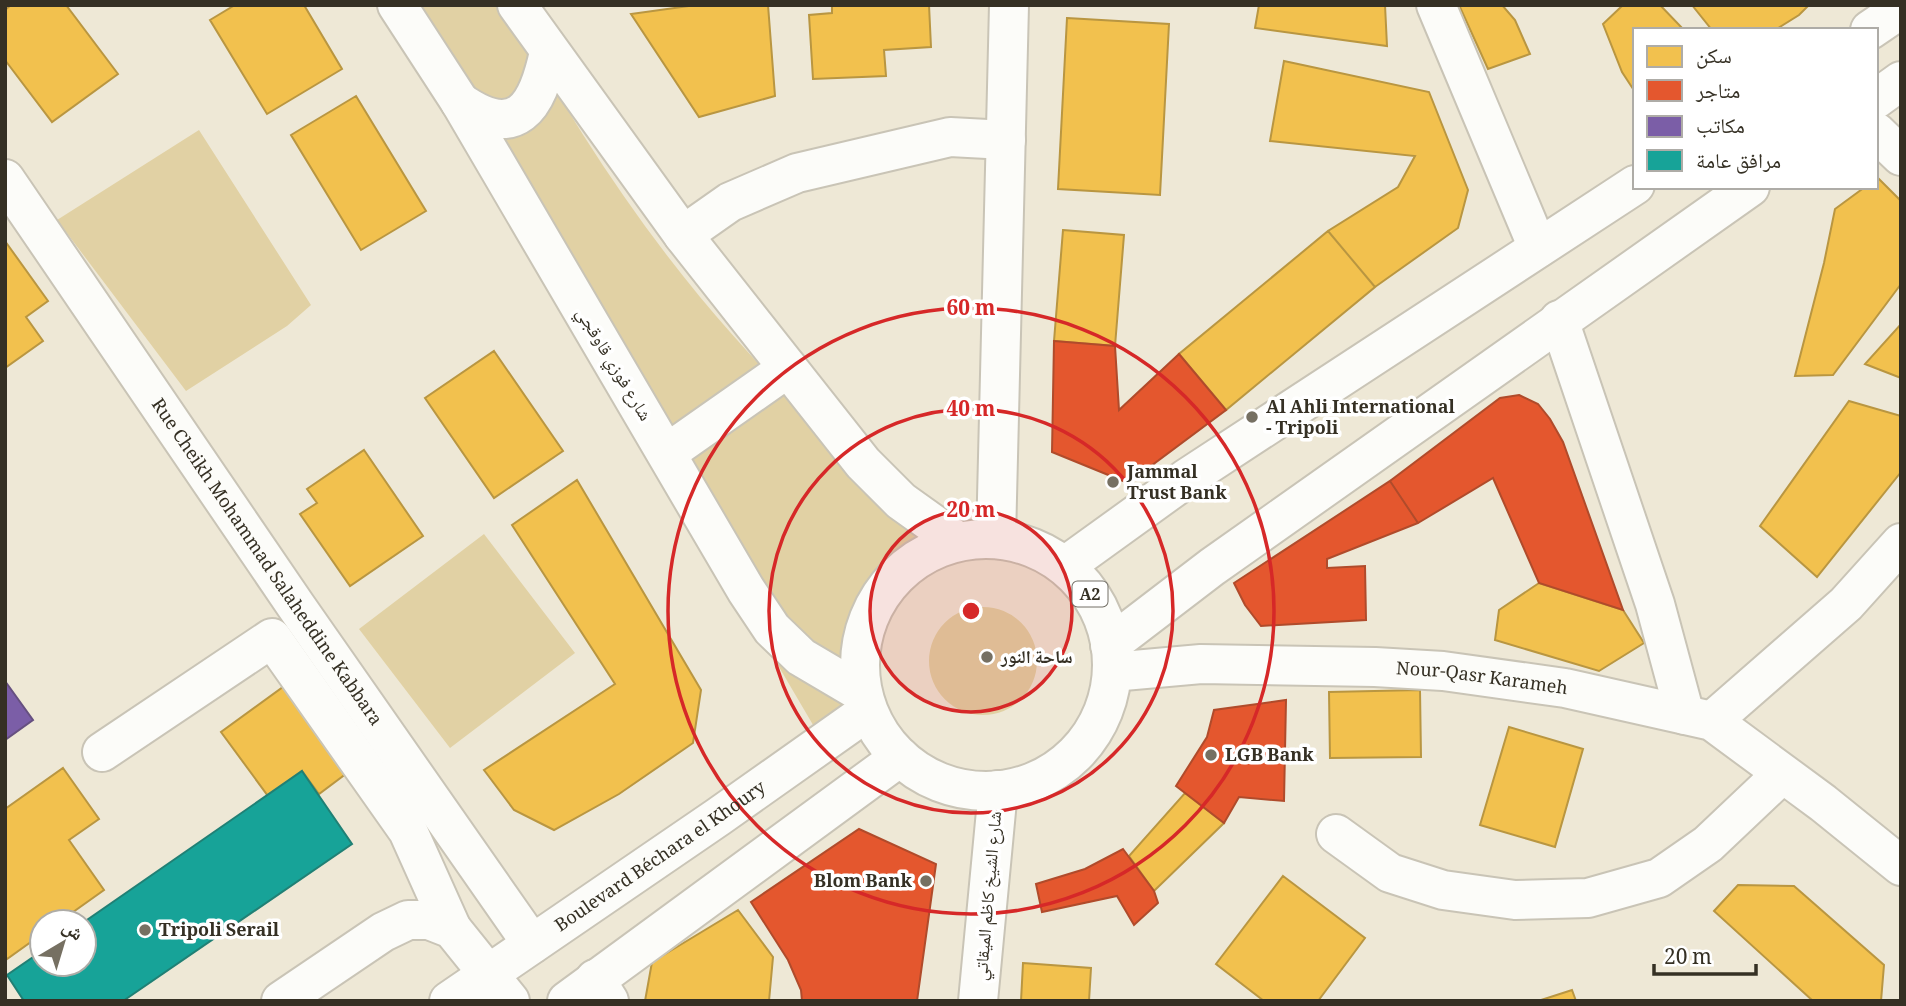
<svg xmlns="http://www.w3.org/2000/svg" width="1906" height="1006" viewBox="0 0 1906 1006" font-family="Georgia,'Noto Naskh Arabic',serif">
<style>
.green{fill:#e1d1a4}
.homes{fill:#f2c14e;stroke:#b99641;stroke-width:2}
.shops{fill:#e4572e;stroke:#b04b2b;stroke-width:2}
.offices{fill:#7b5ea7;stroke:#665080;stroke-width:2}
.public{fill:#17a398;stroke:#208075;stroke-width:2}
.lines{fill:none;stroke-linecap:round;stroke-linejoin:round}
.minor-casing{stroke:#c9c4b6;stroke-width:42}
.highway-casing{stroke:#c9c4b6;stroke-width:42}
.minor{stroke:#fcfcf9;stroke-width:38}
.highway{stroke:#fcfcf9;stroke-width:38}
.ring{fill:none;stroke:#d62828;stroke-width:3.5}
.poi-dot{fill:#767062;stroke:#fff;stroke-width:2.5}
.labels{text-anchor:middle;stroke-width:7;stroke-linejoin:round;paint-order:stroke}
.shield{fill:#fff;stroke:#726e66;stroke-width:2}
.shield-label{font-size:16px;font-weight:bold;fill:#353024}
.street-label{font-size:18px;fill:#353024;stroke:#fff}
.poi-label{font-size:18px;font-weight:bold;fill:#353024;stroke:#fff;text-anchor:start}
.centre{fill:#d62828;stroke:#fff;stroke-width:3.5}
.ring-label{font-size:21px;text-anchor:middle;font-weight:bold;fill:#d62828;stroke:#fff;stroke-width:7;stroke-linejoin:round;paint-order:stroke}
</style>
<rect width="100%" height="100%" fill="#eee8d6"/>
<path class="green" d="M390,5H507C563,108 625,206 700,297C771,382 851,460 928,540L888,597L860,670L836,764Z
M199,130L311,305L287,326L186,391L57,220Z
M484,534L575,653L450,748L359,629Z
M929 661a54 54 0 1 1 108 0a54 54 0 1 1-108 0Z"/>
<path class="homes" d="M11,5H66L118,74L52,122L5,60V10Z
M235,5H304L342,69L267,114L210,20Z
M696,5H768L775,96L699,117L631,14Z
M832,5H929L931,47L884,50L886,76L813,79L809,15L832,13Z
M1259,5H1385L1387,46L1255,28Z
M1459,5H1502L1515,20L1530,54L1488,69Z
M1623,5H1660L1684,30H1635V92L1622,72L1603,24Z
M1692,5H1809L1799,15L1775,30H1712Z
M1067,18L1169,24L1160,195L1058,189Z
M1284,61L1429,92L1468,190L1458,228L1375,287L1328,231L1398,187L1415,156L1270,141Z
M356,96L426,211L361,250L291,135Z
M1878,178L1901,201V284L1833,375L1795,376L1824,263L1835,209L1865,187H1876V179Z
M1063,230L1124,235L1115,346L1054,341Z
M1328,231L1375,287L1226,410L1179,354Z
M5,241L48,301L26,317L43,341L5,368Z
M1901,324V378L1865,364Z
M494,351L563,451L494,498L425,398Z
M1849,401L1901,416V472L1817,577L1760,526Z
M364,450L423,536L350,586L300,514L317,503L307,489Z
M577,480L701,690L693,743L619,794L554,830L514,810L484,770L615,684L512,525Z
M1539,583L1623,610L1644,643L1599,671L1495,640L1499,610Z
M283,687L347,773L319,794L302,771L268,796L221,732Z
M1420,690L1421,757L1330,758L1329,692Z
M1509,727L1583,749L1555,847L1480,825Z
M63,768L99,819L69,840L104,890L59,922H42V934L7,959L5,956V809Z
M1185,793L1224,823L1154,891L1129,856Z
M1283,876L1365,938L1318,1001H1264L1216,964Z
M1738,885L1794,886L1884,965L1881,1001H1813L1714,911Z
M738,910L773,957L769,1001H645L652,962Z
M1023,963L1091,968L1089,1001H1021Z
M1572,990L1576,1001H1538Z"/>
<path class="shops" d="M1054,341L1115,346L1119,410L1179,354L1226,410L1128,483L1052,452Z
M1519,395L1538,404L1550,419L1563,442L1623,610L1539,583L1493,478L1418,523L1390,481L1500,398Z
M1390,481L1418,523L1327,559V568L1365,566L1366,620L1261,626L1245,605L1234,583Z
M1286,700L1284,801L1239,797L1224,823L1176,786L1207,737L1214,710Z
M859,829L936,864L917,1001H802L801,990L788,960L751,902Z
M1123,849L1154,891L1158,903L1134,925L1117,896L1042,912L1036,884L1085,869Z"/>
<path class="offices" d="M5,681L33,720L5,740Z"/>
<path class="public" d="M302,771L352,844L123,1001H24L7,975L42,951V964H84V922Z"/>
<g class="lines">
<g class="minor-casing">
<g id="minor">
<path d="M397,5L460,102L746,590L772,629L801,657L862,693"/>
<path d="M517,5L683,235L863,463L901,501L957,541"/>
<path d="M1436,5L1538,248"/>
<path d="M460,102C517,141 537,108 549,52"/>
<path d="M1876,132L1901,156"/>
<path id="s1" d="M5,179L296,606L532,944"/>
<path d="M683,235L730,202L797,173L950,137L1006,140"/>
<path d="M1559,320L1655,604L1685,715"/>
<path d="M667,453L788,368"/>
<path d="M996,539L1009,5"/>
<path id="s2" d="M1112,672L1201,664L1375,667L1443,671L1565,688L1712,721L1823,803L1901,866"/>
<path d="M1712,721L1846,604L1901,543"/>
<path d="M102,752L272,638L408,831L452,929"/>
<path d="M1336,834L1390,873L1443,890L1515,900L1588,898L1659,878L1708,844L1782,774"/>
<path d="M595,979L609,1001"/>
<path d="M281,1001L383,932L408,920H429L452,929L510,1001"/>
<path d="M978,1001L998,790"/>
</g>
</g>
<g class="highway-casing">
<g id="highway">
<path d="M1870,30L1901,9"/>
<path d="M1876,99L1901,81"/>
<circle cx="986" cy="665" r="126"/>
<path d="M1065,566L1187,478L1635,185"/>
<path d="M1110,645L1212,567L1750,187"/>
<path id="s3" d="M449,1001L718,817L868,711"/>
<path d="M567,1001L900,757"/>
</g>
</g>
<use href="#minor" class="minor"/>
<use href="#highway" class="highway"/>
</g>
<circle cx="971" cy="611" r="101" fill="#d62828" fill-opacity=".12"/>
<g class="ring">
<circle cx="971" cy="611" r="101"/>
<circle cx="971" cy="611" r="202"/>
<circle cx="971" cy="611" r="303"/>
</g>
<g class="poi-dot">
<circle cx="1252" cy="417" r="7"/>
<circle cx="1113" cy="482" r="7"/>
<circle cx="987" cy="657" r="7"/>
<circle cx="1211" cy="755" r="7"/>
<circle cx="926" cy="881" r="7"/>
<circle cx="145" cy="930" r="7"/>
</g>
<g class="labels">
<rect class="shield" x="1072.5" y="581.5" width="35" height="25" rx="5"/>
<g class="shield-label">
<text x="1090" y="600">A2</text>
</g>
<g class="street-label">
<text transform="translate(614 364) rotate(59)" y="6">شارع فوزي قاوقجي</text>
<text dy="6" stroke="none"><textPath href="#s1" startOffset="464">Rue Cheikh Mohammad Salaheddine Kabbara</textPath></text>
<text dy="6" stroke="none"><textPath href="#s2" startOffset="371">Nour-Qasr Karameh</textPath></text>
<text dy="6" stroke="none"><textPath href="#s3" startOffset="256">Boulevard Béchara el Khoury</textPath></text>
<text transform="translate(988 896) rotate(-85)" y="6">شارع الشيخ كاظم الميقاتي</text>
</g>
<g class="poi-label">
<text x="1266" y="413">Al Ahli International<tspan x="1266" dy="21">- Tripoli</tspan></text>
<text x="1127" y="478">Jammal<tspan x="1127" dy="21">Trust Bank</tspan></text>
<text x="1001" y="663">ساحة النور</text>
<text x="1225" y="761">LGB Bank</text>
<text x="912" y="887" text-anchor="end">Blom Bank</text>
<text x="159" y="936">Tripoli Serail</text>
</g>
</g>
<circle cx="971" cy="611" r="10" class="centre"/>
<g class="ring-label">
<text x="971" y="315">60 m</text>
<text x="971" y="416">40 m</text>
<text x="971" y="517">20 m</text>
</g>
<rect width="1906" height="1006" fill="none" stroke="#353024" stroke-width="14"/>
<rect x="1633" y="28" width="245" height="161" fill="#ffffff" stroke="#aeaca7" stroke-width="2"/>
<rect x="1647" y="46" width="35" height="21" fill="#f2c14e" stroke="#aeaca7" stroke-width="2"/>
<text x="1696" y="63" font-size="21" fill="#353024">سكن</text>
<rect x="1647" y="80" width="35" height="21" fill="#e4572e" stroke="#aeaca7" stroke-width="2"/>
<text x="1696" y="98" font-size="21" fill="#353024">متاجر</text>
<rect x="1647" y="116" width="35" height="21" fill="#7b5ea7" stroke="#aeaca7" stroke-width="2"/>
<text x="1696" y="133" font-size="21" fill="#353024">مكاتب</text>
<rect x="1647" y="150" width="35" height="21" fill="#17a398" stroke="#aeaca7" stroke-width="2"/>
<text x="1696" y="168" font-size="21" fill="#353024">مرافق عامة</text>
<g transform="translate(63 943) rotate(38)"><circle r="33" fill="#ffffff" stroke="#aeaca7" stroke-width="2"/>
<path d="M0-5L12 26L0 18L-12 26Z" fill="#767062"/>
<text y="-10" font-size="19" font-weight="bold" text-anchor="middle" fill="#353024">ش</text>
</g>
<path d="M1654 964v10h102v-10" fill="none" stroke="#353024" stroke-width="3.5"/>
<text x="1664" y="964" font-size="21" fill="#353024" stroke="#ffffff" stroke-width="5" paint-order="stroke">20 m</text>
</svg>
